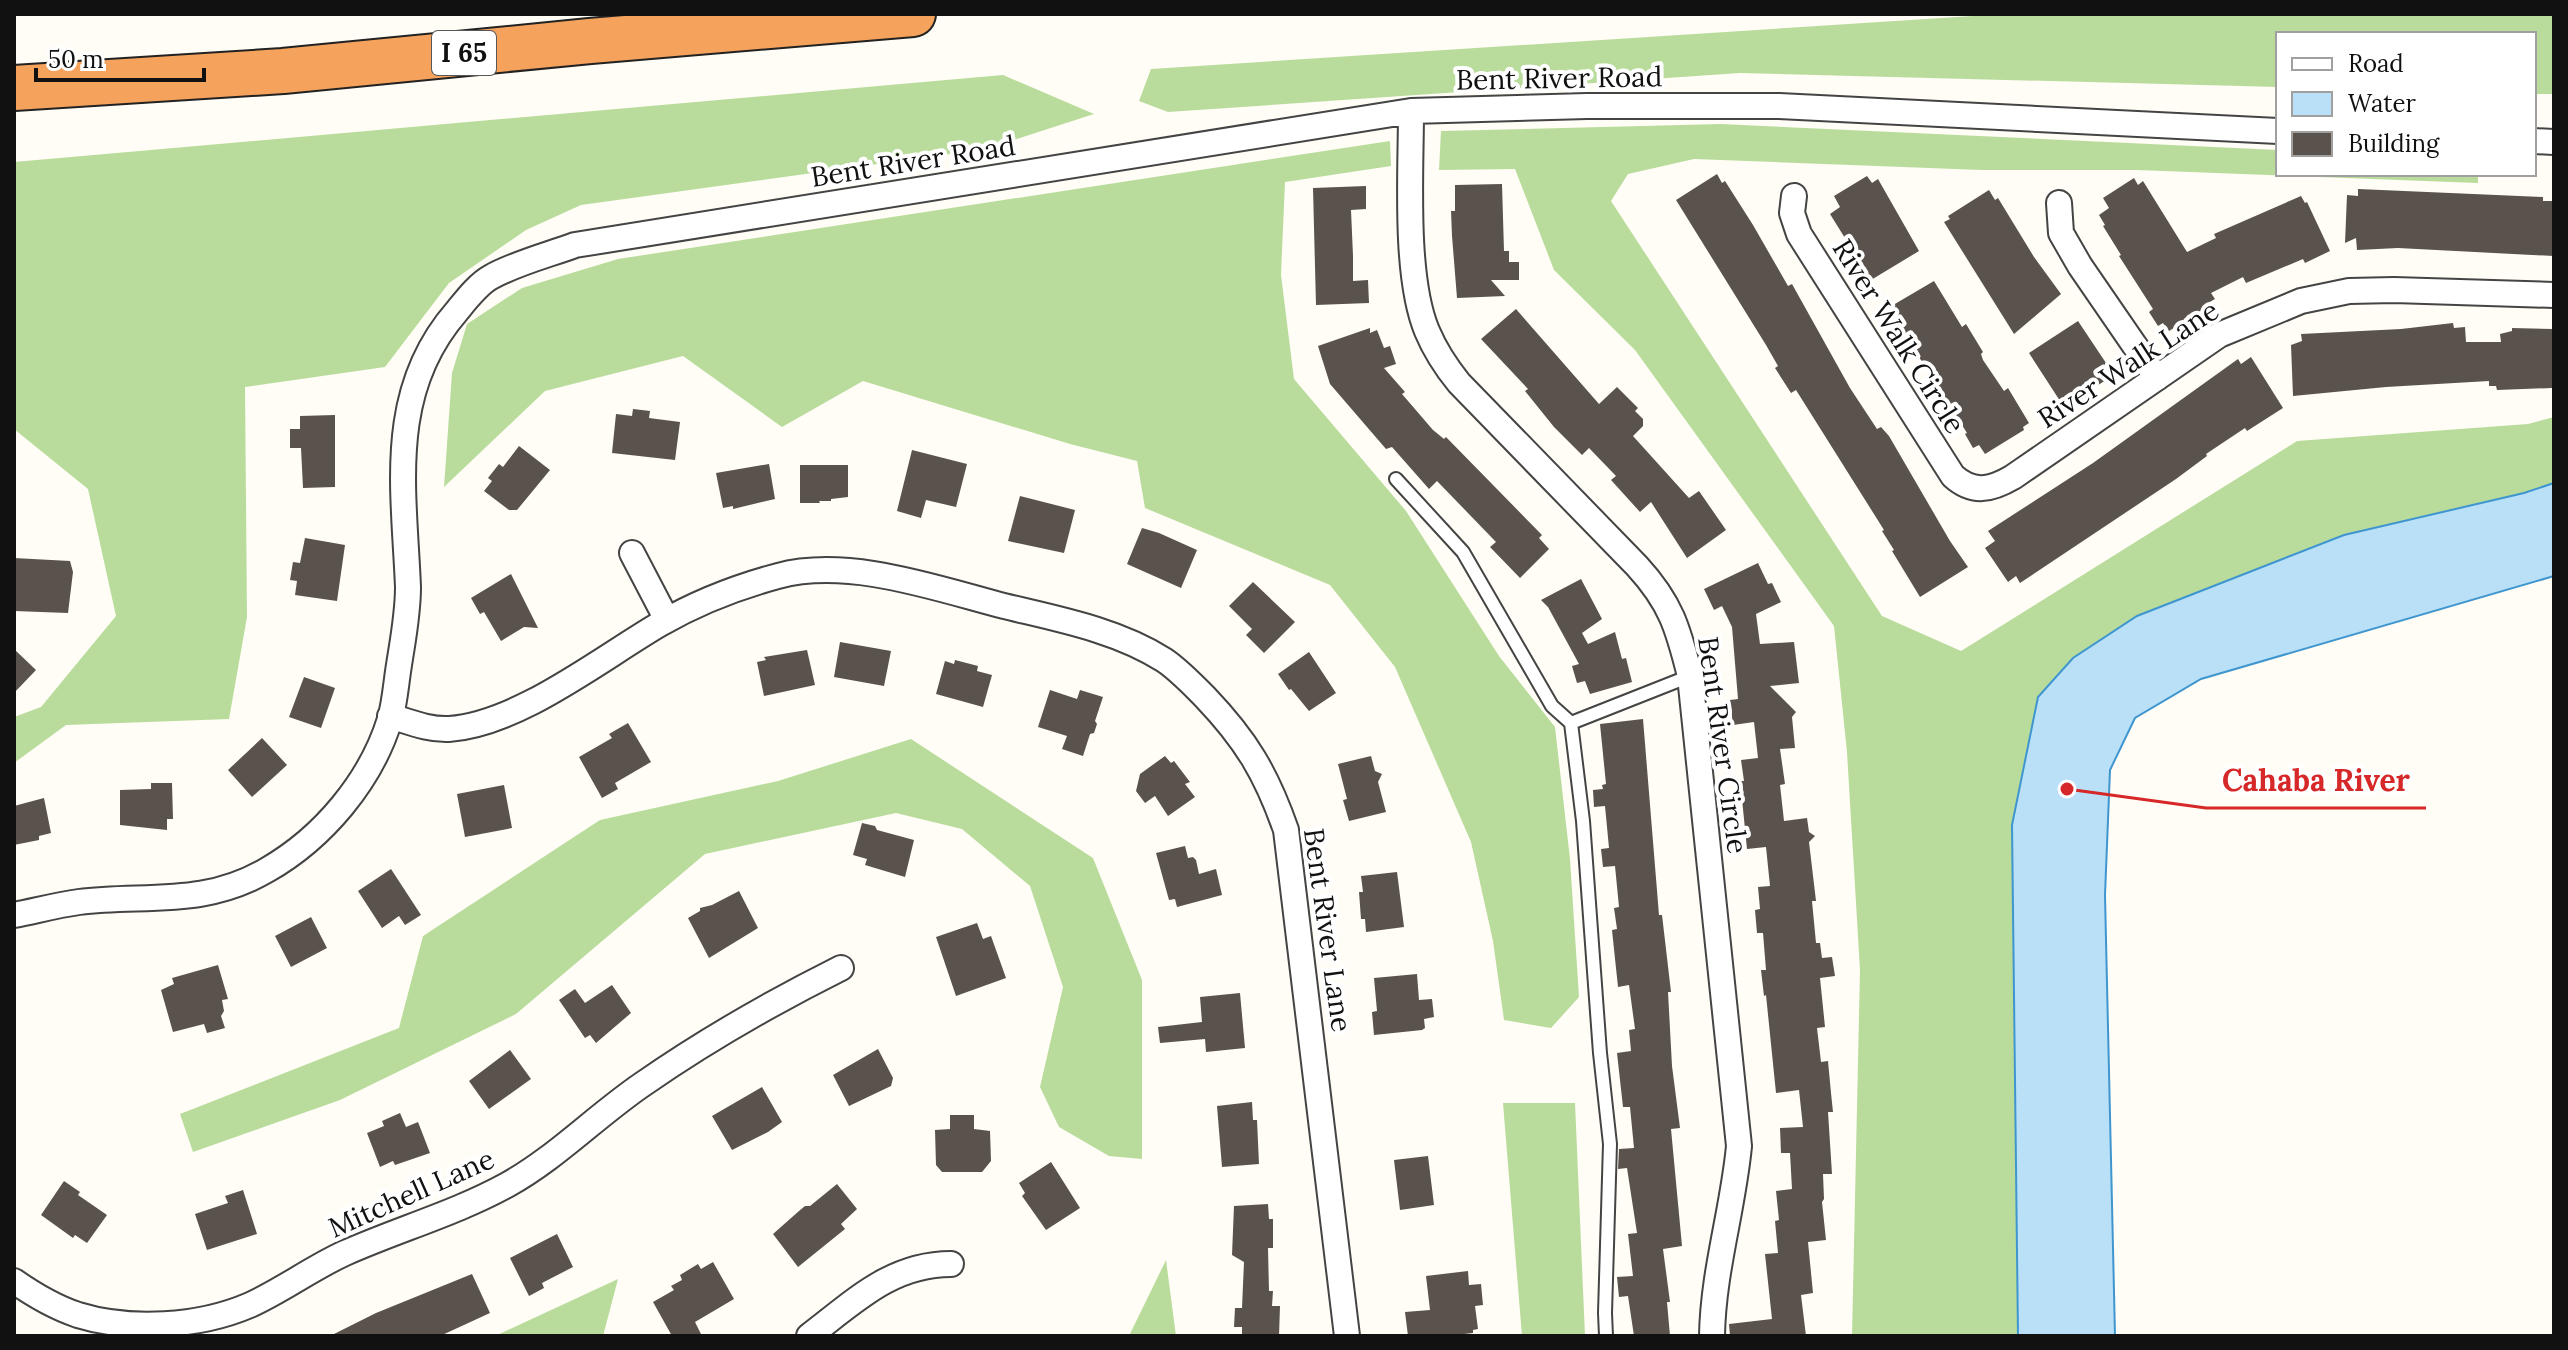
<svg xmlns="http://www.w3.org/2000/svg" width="2568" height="1350" viewBox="0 0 2568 1350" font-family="Lora,serif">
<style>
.forest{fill:#b9dc9c}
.water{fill:#b9e0f7;stroke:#3f96cf;stroke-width:2}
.building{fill:#5a524d}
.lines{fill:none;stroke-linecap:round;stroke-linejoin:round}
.service-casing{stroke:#444;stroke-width:16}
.minor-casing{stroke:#444;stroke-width:28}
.motorway-casing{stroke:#222;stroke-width:48}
.service{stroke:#fff;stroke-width:12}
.minor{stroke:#fff;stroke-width:24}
.motorway{stroke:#f5a25d;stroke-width:44}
.labels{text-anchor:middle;stroke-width:8;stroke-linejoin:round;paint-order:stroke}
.shield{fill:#fff;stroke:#585858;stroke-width:2}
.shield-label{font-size:26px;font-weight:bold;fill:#111}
.street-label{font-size:28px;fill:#111;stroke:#fff}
.leader{fill:none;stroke:#d62828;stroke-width:3}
.callout-dot{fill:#d62828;stroke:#fff;stroke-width:3}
.callout-label{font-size:30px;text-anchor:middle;font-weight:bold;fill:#d62828;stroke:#fff;stroke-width:8;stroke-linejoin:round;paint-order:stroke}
</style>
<rect width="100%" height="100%" fill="#fffdf5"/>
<path class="forest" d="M2004,14H2554V94H2534V34H2278V87L1740,73L1168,112L1139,101L1151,69Z
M1003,75L1094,114L986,149L581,205L526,230L449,283L385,367L245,387L247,617L229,719L66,725L14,763V717L41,707L116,616L88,489L14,429V162Z
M1721,124L2278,150V174H2478V183L2137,170H1981L1694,159L1628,174L1611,201L1882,616L1961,651L2297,441L2528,424L2554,417V483L2038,697L2012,825L2018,1336H1852L1860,970L1847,752L1834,626L1635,350L1554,270L1515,169L1439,170L1441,131Z
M1390,141L1391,166L1285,182L1281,275L1294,379L1406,511L1499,656L1555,727L1570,859L1579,997L1551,1028L1504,1020L1493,941L1471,842L1395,667L1330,585L1145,508L1137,461L1070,444L863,381L782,427L683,356L545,391L444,487L452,373L467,324L522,288L618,259Z
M911,739L1093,858L1142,980V1159L1109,1156L1059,1127L1040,1087L1063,987L1030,886L962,829L896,813L705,854L516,1014L340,1100L193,1152L180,1114L399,1028L423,936L600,820L778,781Z
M1503,1103H1575L1585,1336H1522Z
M1166,1260L1176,1336H1129Z
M618,1279L603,1336H495Z"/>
<path class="water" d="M2554,483V576L2201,679L2135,718L2110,770L2105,895L2115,1336H2018L2012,825L2038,697L2073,658L2137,616L2344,535L2524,493Z"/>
<path class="building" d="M1717,174L1722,183L1725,181L1753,225L1788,286L1792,284L1850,388L1877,429L1881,427L1889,436L1950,541L1968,567L1920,597L1892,551L1894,550L1882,531L1884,530L1796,390L1791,393L1775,368L1778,366L1766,345L1676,200Z
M1867,176L1872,183L1878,179L1919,251L1871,280L1830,214L1840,207L1834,196Z
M2134,178L2138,185L2143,181L2187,252L2216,238L2214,234L2301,196L2305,203L2307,202L2330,251L2305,263L2303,259L2246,283L2243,277L2211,293L2215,299L2208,303L2209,306L2169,331L2163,323L2158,326L2149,312L2153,309L2119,256L2121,255L2103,226L2105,225L2099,215L2109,208L2103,198Z
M1502,184L1504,251H1509V262H1519V280H1491L1505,296L1457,298L1452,236L1451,211H1455V185Z
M1366,186V209L1351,210L1353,256V281L1368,280L1369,303L1316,305L1313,188Z
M2358,189L2543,197V201H2554V256L2398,248L2357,250L2356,238L2345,243L2347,195L2358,196Z
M1989,190L1995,200L1998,198L2034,257L2061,294L2014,334L1944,222L1950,219L1948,216Z
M1934,281L1962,327L1966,324L1983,352L1981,354L1983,360L2004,391L2008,388L2029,423L2023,427L2024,430L1985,454L1979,445L1973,448L1965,434L1967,433L1888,308Z
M1516,309L1599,404L1617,387L1638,408L1635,411L1643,419V426L1633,436L1689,498L1699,491L1726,530L1687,558L1651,502L1640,512L1611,480L1616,476L1589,448L1582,455L1554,427L1525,391L1528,389L1481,339Z
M2078,321L2108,366L2103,369L2109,378L2069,404L2067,401L2062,404L2029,353Z
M2453,323L2454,328L2465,327L2466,342H2501L2500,334L2512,331V328L2554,329L2552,388L2497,390L2496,386H2489V381L2386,387L2293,396L2291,345L2302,341L2301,334L2401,329Z
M1370,328V333L1377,330L1384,348L1390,346L1396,364L1384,368L1405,392L1402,394L1433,430L1444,439L1446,437L1542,535L1539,538L1549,549L1520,578L1490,547L1496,542L1437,481L1429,489L1392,447L1386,449L1330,384L1318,346Z
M2251,357L2283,408L2247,431L2245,428L2206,454L2207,456L2176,479L2020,583L2016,576L2008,582L1985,548L1995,541L1988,531L2093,463L2238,359L2241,364Z
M633,409L650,411L649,418L680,422L675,460L612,453L616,414L632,416Z
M335,415V487L303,488L301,448H290V429H300V416Z
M519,446L550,470L517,510H509L484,491L492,481L488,478L499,464L503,467Z
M912,450L967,464L956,507L926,500L921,518L897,511Z
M769,464L775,499L733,509V506L723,508L716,473Z
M800,465H848V497L831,499V501H819L820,503H800Z
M1020,496L1075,510L1064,553L1008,541Z
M1142,528L1159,533L1197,550L1181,588L1127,564Z
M305,538L345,545L337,601L295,595L297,581L290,580L293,562L300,563Z
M14,558L70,561L73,572L68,613L14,611Z
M1758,563L1768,584L1772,583L1781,602L1756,614L1760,644L1794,642L1799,683L1770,686L1796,712L1792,717L1795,748L1780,749L1785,784L1780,785L1784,821L1807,818L1809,832L1815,836L1809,842L1816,901H1812L1816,943H1820L1822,958L1832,957L1835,976L1820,978L1825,1027L1817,1028L1821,1062L1828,1061L1831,1093L1833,1112H1828L1832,1174H1823L1824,1199L1822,1202L1826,1240L1808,1242L1813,1293L1801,1295L1806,1336H1730L1729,1324L1772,1319L1765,1254L1778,1253L1775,1221L1779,1220L1776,1191L1792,1189L1790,1153H1781L1780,1128L1803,1127L1799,1090L1776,1093L1766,995L1764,996L1761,970H1766L1763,933H1757L1755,910L1760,909L1758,887L1770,886L1766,847L1747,849L1741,789V781H1744L1741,760L1758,758L1754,722L1733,725L1730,700L1738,699L1732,627L1722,606L1714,610L1704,589Z
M511,574L538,628L524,627L501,641L484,612L480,614L471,598Z
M1581,579L1602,619L1582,633L1588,644L1615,632L1622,659L1626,658L1632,682L1590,694L1585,681L1577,683L1572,666L1579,664L1548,607L1541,600Z
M1253,582L1295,622L1264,653L1246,635L1252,629L1229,606Z
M840,642L891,651L884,686L834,677Z
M14,649L36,670L14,693Z
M807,650L815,685L764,696L757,662L766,660L764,657Z
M1309,652L1336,693L1309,711L1291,689L1289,690L1278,674Z
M955,660L978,666L977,671L992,675L983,707L936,694L945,661L954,664Z
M304,677L335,688L321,728L289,717Z
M1050,690L1077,699L1080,690L1103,697L1095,721L1097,724L1094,733L1090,734L1083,756L1062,749L1067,736L1038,727Z
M1643,719L1659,915H1662L1671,992H1668L1672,1066L1680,1128L1671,1129L1682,1246L1663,1249L1670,1302H1667L1670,1336H1634L1628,1296L1619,1297L1617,1277L1633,1276L1628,1234L1637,1233L1627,1168L1618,1169L1619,1149L1634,1148L1630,1107H1623L1617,1053L1631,1051L1629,1030L1635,1029L1629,985L1618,987L1612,930L1617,929L1614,908L1619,907L1615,866L1603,867L1601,849L1609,848L1605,806L1594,807L1593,790L1603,789L1602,785L1606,784L1600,724Z
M628,723L651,762L615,783L618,789L602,798L579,757L612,738L609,734Z
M262,738L287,765L252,797L228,770Z
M1165,756L1171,763L1174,761L1190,782L1185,784L1195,797L1168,816L1155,796L1145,803L1136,791L1140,774Z
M1371,756L1375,771L1382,774L1378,782L1386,812L1349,821L1343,800L1347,799L1338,764Z
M151,783H172L173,819H167V830L120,825V790L151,789Z
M504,785L512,828L465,837L457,794Z
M44,798L51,833L39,836V840L14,845V806Z
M862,823L875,826L877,830L914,840L905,877L865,865L867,859L853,855Z
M1185,846L1188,858L1193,857L1196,860L1199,874L1216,869L1222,895L1177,907L1175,899L1169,900L1156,853Z
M391,869L421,915L405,925L399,916L382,928L358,891Z
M1397,872L1404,927L1366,932L1365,919H1361L1359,892H1363L1361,876Z
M739,891L758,928L709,958L688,918L700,911V908L712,905Z
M311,917L327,948L291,967L275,936Z
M977,923L983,939L991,936L1006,978L956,996L936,937Z
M218,965L228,999L222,1000L224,1011L221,1016L225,1028L207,1033L204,1024L173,1032L161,990L174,984L172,978Z
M1417,974L1419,1000L1432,999L1434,1017L1424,1019L1425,1028L1422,1030L1374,1035L1372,1012L1377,1011L1374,978Z
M612,985L631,1013L596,1043L590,1035L585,1038L559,1000L575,989L585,1003Z
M1240,993L1245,1048L1206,1052L1205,1039L1160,1043L1158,1027L1202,1022L1200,997Z
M878,1049L893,1078L891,1086L849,1106L833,1075Z
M510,1050L531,1079L489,1109L469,1081Z
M762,1087L782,1122L768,1132L732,1150L712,1116Z
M1252,1102L1253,1120H1257L1259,1164L1222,1167L1217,1106Z
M400,1113L406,1127L418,1122L430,1153L395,1165L393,1161L380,1167L367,1133L384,1126L382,1121Z
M950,1115H974V1129L990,1131L991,1161L982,1172H942L936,1165L935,1130L950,1129Z
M1428,1156L1434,1205L1400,1210L1394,1160Z
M1051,1162L1080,1208L1046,1230L1022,1196L1025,1193L1019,1183Z
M64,1181L80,1192L78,1195L107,1215L87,1243L75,1235L73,1238L41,1215Z
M837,1184L857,1209L841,1224L845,1229L798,1267L773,1234L799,1211L805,1206H810Z
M243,1190L257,1234L207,1250L195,1214L228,1203L225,1196Z
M1268,1204L1269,1219H1273V1248H1268L1269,1291H1273L1272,1306H1280L1279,1336H1242V1327H1234L1235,1308H1242L1244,1262L1232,1255L1234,1206Z
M557,1234L573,1267L542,1283L544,1288L529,1296L510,1258Z
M713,1262L734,1299L695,1322L702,1336H672L653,1302L674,1290L671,1286L682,1280L680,1275L698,1264L701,1269Z
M1468,1271L1469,1285L1481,1284L1483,1305L1475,1306L1478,1329L1473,1330V1333L1447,1336H1408L1405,1312L1430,1310L1426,1276Z
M472,1274L490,1313L440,1336H330L376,1313Z"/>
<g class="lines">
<g class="service-casing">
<path id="service" d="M1396,479L1463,552L1552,706L1571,723L1583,821L1600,1053L1610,1144L1605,1313L1606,1336
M1571,723L1690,676"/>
</g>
<g class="minor-casing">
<path id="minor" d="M1411,111C1411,172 1404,276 1427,331C1435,350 1446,367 1459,383L1637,566C1671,603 1678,628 1690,676L1739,1146C1733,1210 1713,1271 1712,1336
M2534,141L2554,142
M1794,196L1792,213L1799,234L1953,476C1973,494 1991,490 2013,477L2219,335L2301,301L2349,291L2394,290L2554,295
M2059,203L2061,233L2080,266L2157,378
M632,553L667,620
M390,716C410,722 429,730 449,729C519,724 600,659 660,624C696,603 737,587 778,576C848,557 935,588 1004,606C1058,619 1117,630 1164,660C1179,670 1192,684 1205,697C1246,740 1266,773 1286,830L1347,1336
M14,915C35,911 57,905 79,902C146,894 204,907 267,870C323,838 371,781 390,719C395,702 396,683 399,665C403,639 408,614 408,587C404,489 386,392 457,311C466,300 478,284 491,277C516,263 548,255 575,245L1411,111L1587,106H1779L2278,131
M14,1281C34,1295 54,1307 78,1315C130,1331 199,1327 250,1305C283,1290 312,1268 345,1253C399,1229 456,1213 507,1185C556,1158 596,1116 643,1084C705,1041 773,1002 841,968
M809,1336C854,1302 891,1264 951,1264"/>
</g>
<g class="motorway-casing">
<path id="motorway" d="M14,88L283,71L590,41L913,14"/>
</g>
<use href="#service" class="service"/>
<use href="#minor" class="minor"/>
<use href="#motorway" class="motorway"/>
</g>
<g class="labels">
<rect class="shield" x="432" y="31" width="64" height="44" rx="6"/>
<g class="shield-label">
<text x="464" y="62">I 65</text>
</g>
<g class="street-label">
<text transform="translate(1559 78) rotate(-1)" y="10">Bent River Road</text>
<text transform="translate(913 161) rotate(-9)" y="10">Bent River Road</text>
<text transform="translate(1899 336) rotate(58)" y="10">River Walk Circle</text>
<text transform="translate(2128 364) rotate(-33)" y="10">River Walk Lane</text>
<text transform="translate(1723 745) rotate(82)" y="10">Bent River Circle</text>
<text transform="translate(1328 930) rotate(82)" y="10">Bent River Lane</text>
<text transform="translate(411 1193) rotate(-24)" y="10">Mitchell Lane</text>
</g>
</g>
<path class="leader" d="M2067 789L2206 808H2426"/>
<circle class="callout-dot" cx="2067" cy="789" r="8"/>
<g class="callout-label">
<text x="2316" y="791">Cahaba River</text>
</g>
<rect width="2568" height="1350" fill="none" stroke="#111111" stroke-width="32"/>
<rect x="2276" y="32" width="260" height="144" fill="#ffffff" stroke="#a0a0a0" stroke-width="2"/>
<rect x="2292" y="58" width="40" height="12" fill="#ffffff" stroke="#a0a0a0" stroke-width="2"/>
<text x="2348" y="72" font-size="24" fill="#111111">Road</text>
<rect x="2292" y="92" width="40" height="24" fill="#b9e0f7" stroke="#a0a0a0" stroke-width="2"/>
<text x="2348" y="112" font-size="24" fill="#111111">Water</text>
<rect x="2292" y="132" width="40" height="24" fill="#5a524d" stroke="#a0a0a0" stroke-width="2"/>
<text x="2348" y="152" font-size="24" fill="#111111">Building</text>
<path d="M36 68v12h168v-12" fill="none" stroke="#111111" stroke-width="4"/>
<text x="48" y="68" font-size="24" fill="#111111" stroke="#ffffff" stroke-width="6" paint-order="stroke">50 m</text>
</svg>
